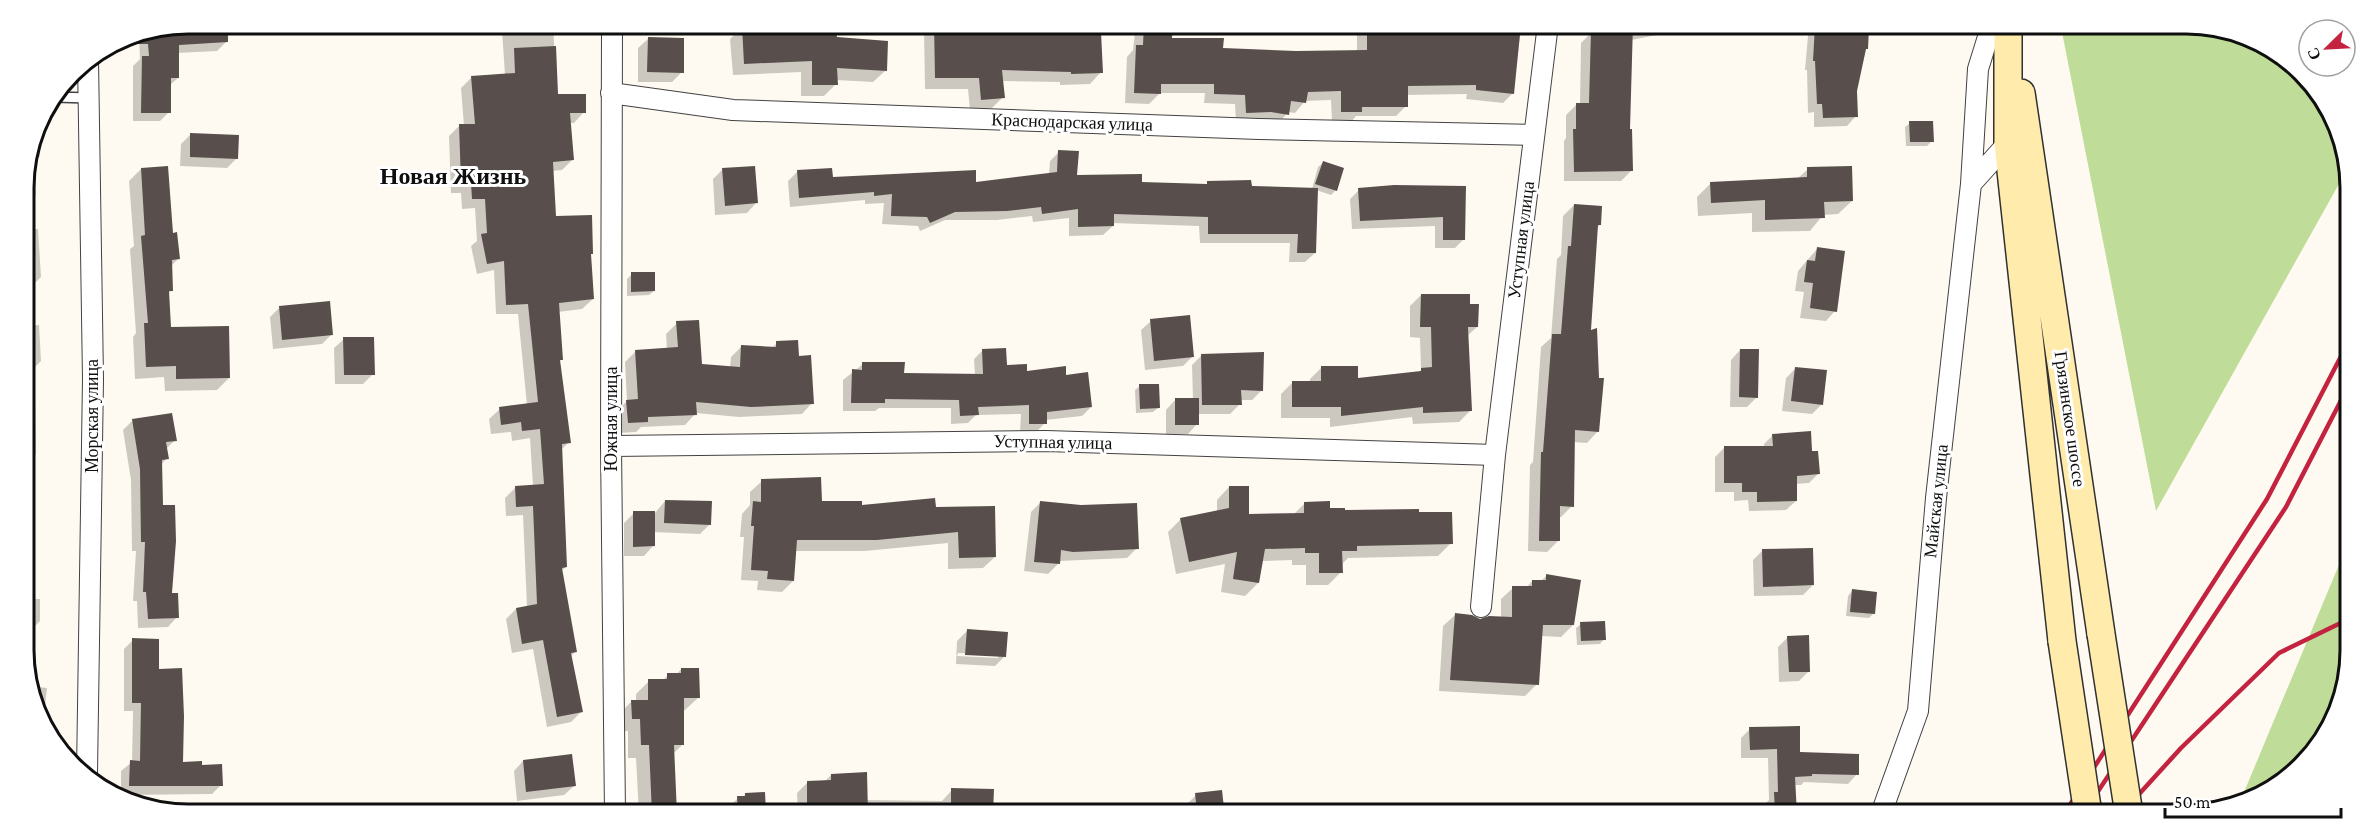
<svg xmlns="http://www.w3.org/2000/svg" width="2375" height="838" viewBox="0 0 2375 838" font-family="'Crimson Pro',serif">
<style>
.forest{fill:#bfdc98}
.shadow{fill:#0003;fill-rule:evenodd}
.building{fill:#584e4b}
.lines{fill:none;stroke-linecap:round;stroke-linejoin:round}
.service-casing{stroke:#424242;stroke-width:12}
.minor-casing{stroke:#424242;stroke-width:22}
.secondary-casing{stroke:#313131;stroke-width:30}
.service{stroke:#fff;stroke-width:9}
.minor{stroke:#fff;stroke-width:20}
.secondary{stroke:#ffecac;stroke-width:27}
.rail{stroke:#c3233e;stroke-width:4.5}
.secondary-bridge-casing{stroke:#313131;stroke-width:30;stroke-linecap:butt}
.secondary-bridge{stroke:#ffecac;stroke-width:27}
.labels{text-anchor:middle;stroke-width:6;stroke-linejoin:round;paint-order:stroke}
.street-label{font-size:18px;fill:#0f0f0f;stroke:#fff}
.district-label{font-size:24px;font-weight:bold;fill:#0f0f0f;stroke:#fff}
.rim{fill:none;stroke:#0f0f0f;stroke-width:3}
</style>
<rect width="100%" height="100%" fill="#fffaf1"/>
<path class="forest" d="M2063,24H2187L2239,33L2310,80L2349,166L2156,511L2062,32Z
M2351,536V650L2342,702L2298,763L2281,782L2242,797Z"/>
<path class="shadow" d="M508,24H553L557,96L584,112L574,123H569L572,160L562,170L552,171L555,217L589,255L593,299L582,309L558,312L562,359L559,362L569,442L561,450L566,567L561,571L576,651L570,657L581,712L571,722L547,727L533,649L512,653L506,619L516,609L527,607L523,515L506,516L505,498L515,488L533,486L530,438L512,441L511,432L491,434L489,419L500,409L527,405L518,314H496L494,270L477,274L471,246L477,241L475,208L462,209L461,193H451L449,136L459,126H464L461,88L471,78L505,75L502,30Z
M775,24H833L836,38L885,71L873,82L836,80V84L824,96H801V72L733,75L730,39L742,27L775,26Z
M928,24H953V28L1024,27L1027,24H1052V35L1101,72L1090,84L1060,85V82L1002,81L1003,97L992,108L970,110L968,89H925L924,29Z
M1136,24H1171V40L1222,49L1296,53L1357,52V28L1362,24H1524L1521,28L1513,93L1503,103L1466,99L1467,94L1406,95V106L1396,116H1356L1351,122H1332L1331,100L1305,101L1295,113L1288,112L1278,124L1236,122L1235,104L1204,103L1205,93H1160L1149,104L1125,103L1127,57L1133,50Z
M1588,24H1671L1662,34L1631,40L1629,130L1631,171L1621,181H1564V141L1566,138V115L1577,104L1580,105L1581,43L1588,36Z
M1809,24H1868L1866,48L1856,91V116L1847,126L1814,127V112L1808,113L1807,70H1805Z
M139,34L226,42L217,51L177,53L178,78L169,86V112L160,121H133V66L140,59Z
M648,39L682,72L672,82H638V48Z
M44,112H46L48,128L38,139L40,156L34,163L36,195L25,205L24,177Z
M1910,123L1932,141L1927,146H1906L1905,127Z
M191,134L237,158L227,168L180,166L181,144Z
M1059,152L1076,177L1140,184L1205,186L1208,183L1250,187L1312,189L1318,167L1323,163L1336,190L1331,195L1316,190L1315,253L1305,262H1289L1290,243H1200L1199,226L1112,223L1113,226L1103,235L1069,236V218L1033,222L1032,216L997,220H945L920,231L918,226L882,224L884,203L865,204V200L790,207L788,181L798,171L831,178L975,184L1049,174L1050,161Z
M141,169L172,234L179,258L170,267L172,290L168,294L170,329L229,378L217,390L165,391L164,377L135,379L133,337L136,333L130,249L134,246L129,181Z
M1808,169L1852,201L1838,214L1823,215L1810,231L1752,232V213L1698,216L1697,197L1711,183L1797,179Z
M722,170L756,203L747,213L715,215L713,179Z
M1464,187V239L1455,248H1435V226L1352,229L1350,199L1359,190Z
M1574,205L1600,225L1596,228L1589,332L1598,431L1587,443L1573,442L1572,506L1561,517H1558V541L1547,552L1528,551L1530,465L1533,462L1541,347L1551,338L1557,259L1561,255L1563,216Z
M38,229L41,277L31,287L25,288V230Z
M1817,249L1835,311L1826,321L1800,318L1804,292L1795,291L1798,271Z
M632,274L654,291L649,295L627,296V279Z
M1421,295L1469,305L1477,327L1467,336L1470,411L1459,422L1413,424L1412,417L1330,427V418H1281V394L1292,383H1310V379L1321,368L1356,380L1418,373L1421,370L1420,338L1410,337V306Z
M280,307L332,334L322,344L273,349L270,317Z
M1151,321L1193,356L1183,366L1145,370L1141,330Z
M677,323L700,365L730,368L731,357L742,346L771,349L777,343L797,357L812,403L802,414L739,417L696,413L685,425L641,427L636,432L618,433L616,412L627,401L625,362L636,351L667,350L666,334Z
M39,325L41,361L31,371L25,372V326Z
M344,339L373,374L363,384H335L334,348Z
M983,350L1006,366L1025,373L1065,376L1091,407L1082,416L1045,420V423L1036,432H1020L1021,414L976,415L968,423L951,424V408H879L875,411H843V380L863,364L903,375H975L974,359Z
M1740,350L1757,397L1747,407H1730L1731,360Z
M1202,355L1262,390L1252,400H1240V404L1230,414H1197V424L1188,434H1166V410L1175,400H1193L1192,365Z
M1796,368L1822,404L1812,414L1782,411L1786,378Z
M1140,386L1158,408L1153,412L1136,413L1135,390Z
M26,400H35L36,454L26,464Z
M133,420L175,440L166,449L167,458L161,465L162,506L170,595L177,617L168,627L138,628L137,601H133L136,551H132L131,480L123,430Z
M1773,435L1811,453L1818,474L1809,483L1795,484L1796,501L1786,510L1749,511L1748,500L1734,501V492H1715V457L1724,448H1764V444Z
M762,481L820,502L861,507L935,509L995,557L983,568L948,569V543L865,551H795L793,581L782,592L757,590L758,581L741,580L744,537H740L742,514L750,505V492Z
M1229,487L1248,515H1293L1305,503L1343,512L1451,543L1438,556L1348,558L1343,563L1341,572L1328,585H1306V565H1292V560L1261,561L1258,583L1245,596L1221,592L1225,564L1176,574L1168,532L1181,519L1217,512V500Z
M665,501L710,524L700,534L653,532V546L644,556H624V523L634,513H655Z
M1041,502L1137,548L1127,558L1059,561L1058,564L1048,574L1024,571L1031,512Z
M1763,550L1813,585L1803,595L1754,596L1753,560Z
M1546,576L1573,625L1561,637L1541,636L1537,684L1525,696L1439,691L1443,626L1455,615L1480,621L1501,618V599L1513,588H1526L1532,581H1541Z
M1852,591L1873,614L1869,618L1846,616L1848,596Z
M27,599H40V621L30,631H27Z
M1581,624L1604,639L1600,644L1577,645L1576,628Z
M967,631L1005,656L995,666L956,664L957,641ZM958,653L998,655V658L957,656Z
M1788,637L1809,671L1799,681L1779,682L1778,647Z
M133,640L158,670L181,764L200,766L221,785L212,794L121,795V771L132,762L133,711H124V649Z
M681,669L698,698L685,710L683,711V744L672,755L676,814H639L636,758H628V731H619V714L632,701H636V694L649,681H662L668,675H676Z
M29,686L47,688L44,716Z
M1750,729L1799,754L1857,774L1848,784L1804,782L1801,785H1794L1796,814H1766V803L1769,800L1768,758H1741V738Z
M523,761L574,786L564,795L517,801L514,771Z
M831,775L866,800L942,801L952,790L991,814H728V808L738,798H742L746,794L765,813H798L797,793L807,783L824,782Z
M1221,792L1223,814H1187L1186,805L1196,795Z
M1572,808V814H1539L1544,809Z
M1658,808H1677V814H1653Z"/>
<path class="building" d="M188,24H228V42L179,45V78H171V113H141L142,56H149L148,44H138L136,34Z
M779,24H835L837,37L888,41L887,71L837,68L838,85H812V61L744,64L742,26Z
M934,24H955V26L1053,24V34L1101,32L1103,73L1071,74V72L1002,70L1005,98L981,100L979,78H935Z
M1144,24H1173L1172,38H1224L1223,48L1296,51L1367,50V24L1435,26V24H1521L1514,94L1476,90V85L1408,86V107H1362V112H1341V91L1308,92L1306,103L1291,101L1289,115L1271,112L1246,113L1245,95L1214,94V84H1161V94L1134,93L1136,45H1143Z
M1598,24H1633L1630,129H1632L1633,171L1574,172L1573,129H1576V103H1589L1591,31L1598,32Z
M1815,25L1869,28L1868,49H1866L1857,91L1858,117L1823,118L1822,104H1817L1815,61H1813Z
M648,37L684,38V73L647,72Z
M556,46L558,94H586V113H570L574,160L553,162L556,216L592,215L593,254H591L594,299L559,303L563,360H560L571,443L562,444L567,567L562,568L577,652L571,653L583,712L557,717L543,640L522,644L516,608L537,604L533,506L516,507L515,486L544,484L540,429L522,431L521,422L501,425L499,407L538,402L528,304L506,305L504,261L487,264L481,234L487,233L485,199H472L471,183H461L459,124H475L471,76L515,73L514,48Z
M1909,121H1933L1934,142H1910Z
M190,133L239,135L238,159L190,157Z
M1058,150L1079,151L1077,175L1142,174V182L1207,184V181L1251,180L1252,186L1318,188L1316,253H1297L1298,234H1208V217L1114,214V226L1078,227V209L1042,214L1041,207L1007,211L955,212L930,223L927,217L891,216L892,194L874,196V192L799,198L797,170L832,168L833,177L976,170V182L1057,172Z
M1323,161L1344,168L1337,191L1315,184Z
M168,166L173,233L177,232L180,259L172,260L173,291H169L171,327L229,326L230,378L176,379V366L146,367L144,323H148L141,236L145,235L141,168Z
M755,166L758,203L725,206L722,168Z
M1852,166L1853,201L1824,202L1825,218L1765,220V200L1711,203L1710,182L1807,177V167Z
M1394,185L1466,186L1465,240H1443V217L1360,221L1358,188Z
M1574,204L1602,206L1601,225H1598L1591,330L1597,328L1599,378H1604L1599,432L1575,430L1574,507L1560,506V541H1539L1541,452H1543L1552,334H1561L1568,246H1571Z
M1817,247L1845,251L1837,312L1810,308L1813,283L1804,282L1807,260L1815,261Z
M631,272H655V291L631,292Z
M1421,294H1470V304H1479L1478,327H1468L1472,411L1423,413V407L1341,416V407H1292V381H1321V366H1358V378L1421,371V368L1432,367L1431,327H1420Z
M330,301L333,335L282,340L279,306Z
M1190,315L1194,357L1154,361L1150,319Z
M699,320L702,364L740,367L741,345L776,347V341L798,340L799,356L811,355L814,404L751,407L696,402L697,415L648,417V422L628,423L626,400L638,399L635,350L678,347L676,321Z
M343,337H374L375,375H344Z
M1006,348L1007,365L1027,364V371L1066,366V375L1088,372L1092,407L1047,412V424H1029V405L978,407L979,415L960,416L959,400L885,399V403H851L852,369L862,370V362H905L904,373L983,374L982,349Z
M1740,349H1759L1758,398L1739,397Z
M1264,352L1263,391L1241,390L1242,405H1202L1201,354Z
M1795,367L1827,370L1823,405L1791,401Z
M1139,384H1159L1160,408L1140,409Z
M1175,398H1199V425H1175Z
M172,413L177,441L166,442L169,459L162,460L163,505H175L176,541L172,593H178L179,618L148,619L146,592H143L145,542H141L140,469L132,419Z
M1811,431L1812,451H1818L1820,474L1797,476V501L1757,502V492H1742V483H1724V446H1773L1772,434Z
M821,477L822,501H862V505L935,498L936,507L995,506L996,557L959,558L958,532L877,540H797L794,581L767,579L768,571L751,570L754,526H751L753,501L761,502V479Z
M1229,486H1249V514L1304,513V502L1330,501V508H1345V510L1419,509V512H1452L1453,544L1357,546V551H1342L1343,573H1319V553H1305V548L1265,549L1259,583L1233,579L1237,552L1189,562L1180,518L1229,508Z
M665,500L712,501L711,525L664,523Z
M1040,501L1081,505L1137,503L1139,549L1073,552L1061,550L1060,564L1034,562Z
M633,511H655V546L633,547Z
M1813,548L1814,585L1763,587L1762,549Z
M1546,574L1581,580L1574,625H1543L1539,685L1450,680L1455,613L1472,615L1480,619L1489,616L1512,617V586H1532V580H1546Z
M1852,589L1877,592L1875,614L1850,612Z
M1605,621L1606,640L1581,641L1580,622Z
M967,629L1008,632L1006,657L965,655Z
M1809,635L1810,672H1789L1787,636Z
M132,638L159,639V669L182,668L184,716L183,762L202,761V765L222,764L223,786H129L130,760L140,761L141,703H132Z
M681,668H699L700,698H684V745H674L677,814H652L649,745H641L640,719H632L631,700H648V679H667V673H681Z
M1800,726V752L1859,754V775L1812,774V776L1795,777L1797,814H1775L1774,792H1778L1777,749L1750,750L1749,727Z
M572,754L576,786L526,792L523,760Z
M867,772L868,814H807V781L831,780V774Z
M951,788L994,789L993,814H951Z
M1222,790L1224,808L1197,812L1195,793Z
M765,792L766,814H738L737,796H745V793Z"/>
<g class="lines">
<g class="service-casing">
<path id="service" d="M55,97L89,98"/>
</g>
<g class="minor-casing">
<path id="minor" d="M612,24L611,446L615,814
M611,93L733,110L1259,129L1534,135
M1971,184L1978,69L1992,24
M611,446L1046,441L1495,455
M1481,607L1495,455L1548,24
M87,773L93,379L88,60
M1881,814L1918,711L1936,498L1971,184L2008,143"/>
</g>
<g class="secondary-casing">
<path id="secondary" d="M2008,24V143L2062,641
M2021,93L2101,634"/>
</g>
<use href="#service" class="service"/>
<use href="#minor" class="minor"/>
<use href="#secondary" class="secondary"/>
<path class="rail" d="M2064,814L2267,499L2350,339
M2083,814L2286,507L2350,383
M2121,814L2181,748L2279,653L2351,618"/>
<g class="secondary-bridge-casing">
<path id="secondary-bridge" d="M2101,634L2129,814
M2062,641L2088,814"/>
</g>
<use href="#secondary-bridge" class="secondary-bridge"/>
</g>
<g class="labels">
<g class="street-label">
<text transform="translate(1072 122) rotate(2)" y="6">Краснодарская улица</text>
<text transform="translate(1521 240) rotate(-83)" y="6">Уступная улица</text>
<text transform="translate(92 416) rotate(-90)" y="6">Морская улица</text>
<text transform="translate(611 419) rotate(-90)" y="6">Южная улица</text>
<text transform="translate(2070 419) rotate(82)" y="6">Грязинское шоссе</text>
<text transform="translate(1053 442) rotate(1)" y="6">Уступная улица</text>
<text transform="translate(1936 501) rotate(-84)" y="6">Майская улица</text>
</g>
<g class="district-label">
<text x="453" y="184">Новая Жизнь</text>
</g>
</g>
<path d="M0 0H2375V838H0ZM188 34H2186A154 154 0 0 1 2340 188V650A154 154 0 0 1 2186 804H188A154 154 0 0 1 34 650V188A154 154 0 0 1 188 34Z" fill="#fff" fill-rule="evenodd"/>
<path class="rim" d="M188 34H2186A154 154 0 0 1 2340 188V650A154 154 0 0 1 2186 804H188A154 154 0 0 1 34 650V188A154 154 0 0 1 188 34Z"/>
<g transform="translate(2327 48) rotate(246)"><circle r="28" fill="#ffffff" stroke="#9f9f9f" stroke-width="1.5"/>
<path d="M0-4.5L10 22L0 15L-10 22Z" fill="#c3233e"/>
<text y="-9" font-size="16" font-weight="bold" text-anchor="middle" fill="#0f0f0f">С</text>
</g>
<path d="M2165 808v9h176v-9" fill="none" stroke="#0f0f0f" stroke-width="3"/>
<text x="2174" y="808" font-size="18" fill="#0f0f0f" stroke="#ffffff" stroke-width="4.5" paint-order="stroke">50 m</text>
</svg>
